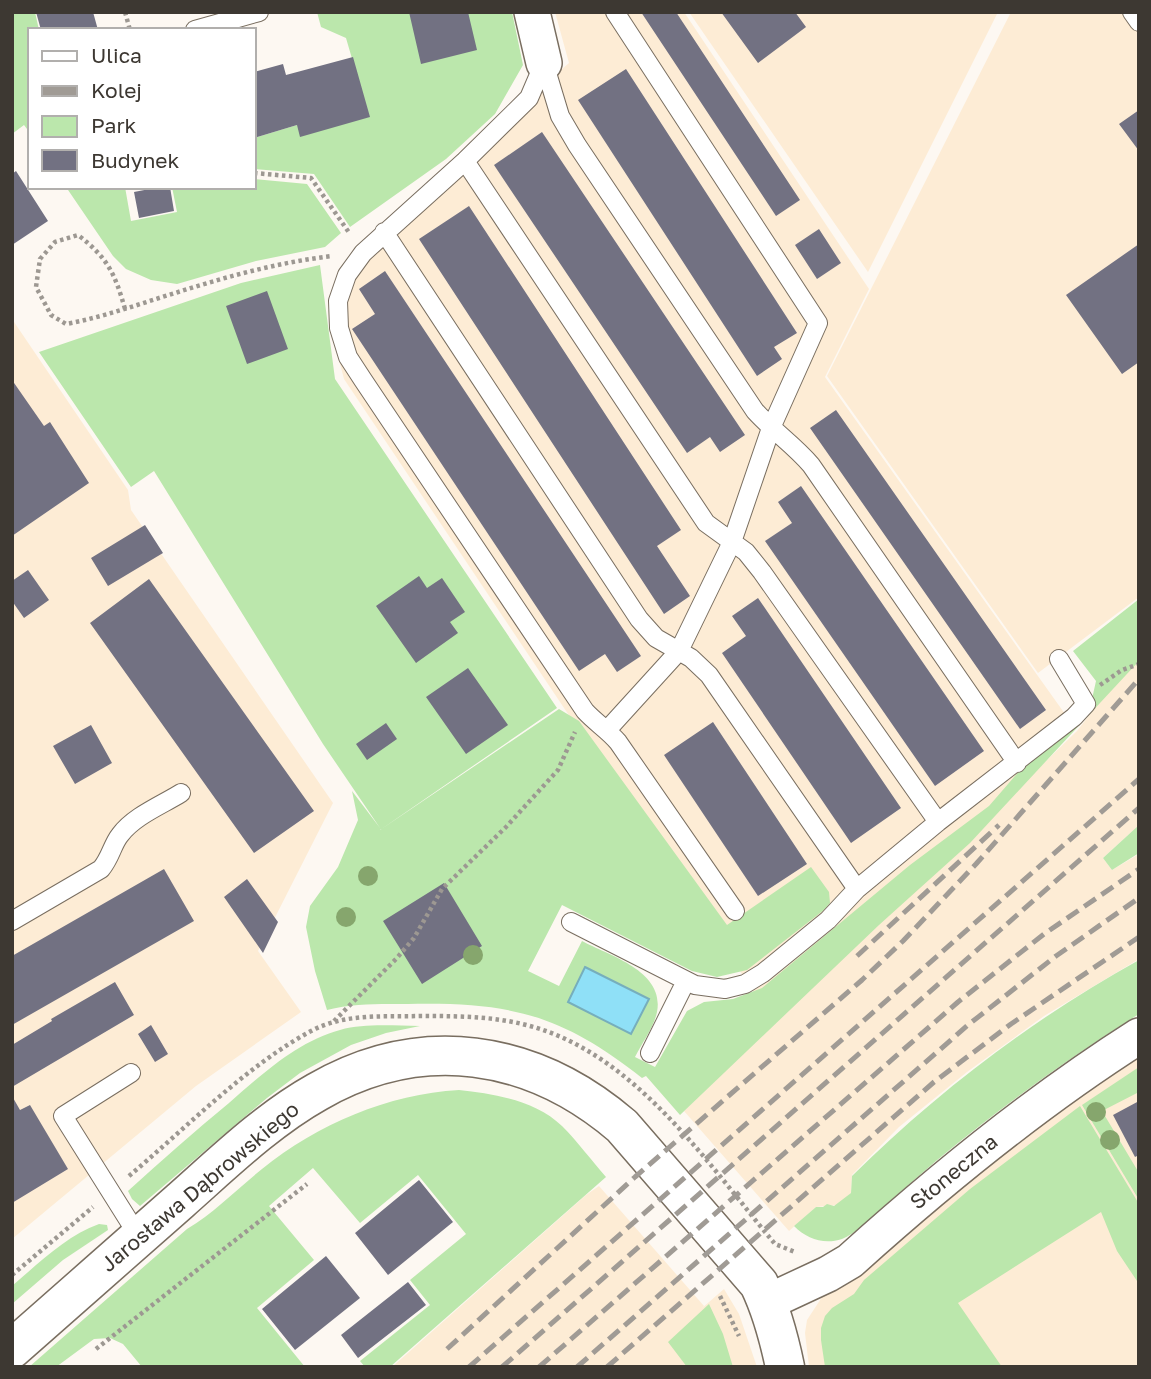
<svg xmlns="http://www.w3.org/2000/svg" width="1151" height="1379" viewBox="0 0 1151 1379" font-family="'Golos Text',sans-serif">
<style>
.built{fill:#fdecd5}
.green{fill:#bbe7ac}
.water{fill:#8fe0f7;stroke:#76aebc;stroke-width:2}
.building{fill:#727182}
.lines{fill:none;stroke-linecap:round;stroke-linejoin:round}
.service-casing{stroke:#796e60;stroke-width:20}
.minor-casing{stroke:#796e60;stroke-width:38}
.tertiary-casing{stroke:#796e60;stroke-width:41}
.path{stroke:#9d9892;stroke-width:4.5;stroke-dasharray:3.5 3.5;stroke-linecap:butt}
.service{stroke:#fff;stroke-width:18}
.minor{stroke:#fff;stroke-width:35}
.tertiary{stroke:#fff;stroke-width:38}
.rail{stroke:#a09b95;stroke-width:5;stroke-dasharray:14 7;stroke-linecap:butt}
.tree{fill:#86a66d}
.labels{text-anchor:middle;stroke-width:7;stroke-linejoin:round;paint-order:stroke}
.street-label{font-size:21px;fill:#3d3832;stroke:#fff}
</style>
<rect width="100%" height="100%" fill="#fdf8f2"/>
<path class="built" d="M555,12H684L869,289L825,377L1075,728L770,1016L344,379L331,329L340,271L380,227L569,63Z
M689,12H998L868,272Z
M1011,12H1139V597L1038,673L827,376Z
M12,319L128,490L131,510L333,803L258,951L301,1012L196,1086L12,1239Z
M1139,651V825L1103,858L1112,870L1139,854V959L1044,1016L967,1072L899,1127L852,1175L851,1193L838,1205L816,1207L789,1231L684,1111L1077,731Z
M1139,1054V1367H809L805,1333L807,1320L824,1294L960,1182Z
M599,1186L704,1306L701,1309L724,1289L739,1314L757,1367H392L586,1195Z"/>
<path class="green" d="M12,12H35L39,30H30V133L24,125L12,134Z
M317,12H512L523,65L495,114L446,159L350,227L314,174L254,169V138L297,125L369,117L346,38L321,27Z
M254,179L307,184L341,233L325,247L256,261L177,284L151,280L126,269L113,256L66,187H125L131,221L177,212L172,187H254Z
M320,265L335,379L557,708L380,830L559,709L579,721L727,925L811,867L829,892L830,903L824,910L747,970L717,977L692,971L562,905L528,971L559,986L582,941C610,956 665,971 657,1012C654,1027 642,1043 635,1057L655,1067L687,1011L704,1002L733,999L762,988L910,865L989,806L1035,753L1090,708L1096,681L1073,651L1139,599V661L970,843L879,925L680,1115L646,1076L642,1078C561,1014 510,1002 408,1004C380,1004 354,1003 327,1010L315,971L306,927L310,906L338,867L358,820L352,791L380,828L323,744L154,471L131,487L39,352L241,283Z
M1139,825V853L1112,870L1103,858Z
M1139,960V1014C1068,1058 1000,1108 936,1161C916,1178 896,1196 876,1213C866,1222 855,1234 842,1239C824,1245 807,1239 794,1226L816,1207H823L827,1204L834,1206L851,1193L852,1176C937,1092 1034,1018 1139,960Z
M420,1026L386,1033L351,1045L300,1073L267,1098L140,1206L132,1199L128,1191C161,1161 195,1131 229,1103C261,1075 298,1041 340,1030C365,1023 394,1026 420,1026Z
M1139,1067V1092L1102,1111L1139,1173V1200L1082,1105Z
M459,1090C494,1094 535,1100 562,1126C578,1142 591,1160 606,1177L390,1367H365L360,1361L430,1305L410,1280L466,1234L418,1175L360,1223L313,1168L269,1206L314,1260L257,1308L305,1367H142L123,1344L110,1338L94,1339L56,1367H29L187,1229C214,1213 237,1189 262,1169C318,1124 388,1094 459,1090Z
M1080,1106L1139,1204V1284L1117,1251L1101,1212L958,1303L1002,1367H825L821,1340V1328L825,1316L832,1308L854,1294L864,1280L970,1189Z
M99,1224L107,1225L108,1230L63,1260L12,1304V1286C39,1263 66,1236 99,1224Z
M709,1304L723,1334L733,1367H687L668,1342Z"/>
<path class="water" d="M585,967L649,999L631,1034L568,1002Z"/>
<path class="building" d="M36,12H93L98,30H41Z
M409,12H468L477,50L421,64Z
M641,12H676L800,200L776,216Z
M721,12H795L806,27L758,63Z
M353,57L370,117L300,137L297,125L254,138V72L283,64L286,75Z
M626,69L797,333L774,347L782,359L757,376L578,100Z
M1139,110V151L1119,124Z
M542,132L745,435L720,452L710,437L687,453L494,165Z
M16,171L48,221L12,245V174Z
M160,187H170L174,211L139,218L134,192Z
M469,206L681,530L657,546L690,596L664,614L419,239Z
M819,229L841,263L817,279L795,245Z
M1139,244V362L1122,374L1066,295Z
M385,271L641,656L617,672L605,654L579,671L352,329L375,314L359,289Z
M267,291L288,349L247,364L226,306Z
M12,380L44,426L50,422L89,483L12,536Z
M836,410L1046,710L1020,729L810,428Z
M801,486L984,751L935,786L765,541L792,523L778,502Z
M145,525L163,553L108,586L91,558Z
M28,570L49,600L24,618L12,601V581Z
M419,576L427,588L442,578L465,612L450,622L458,633L416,663L376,606Z
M149,579L314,811L254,853L90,623Z
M758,598L901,808L851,843L722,653L746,636L732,616Z
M468,668L508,725L466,754L426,697Z
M713,722L807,864L758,896L664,755Z
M386,723L397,739L367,760L356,744Z
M91,725L112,763L75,784L53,746Z
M164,869L194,921L12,1025V956Z
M247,879L278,922L263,953L224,897Z
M444,883L482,946L422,984L383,921Z
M115,982L134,1015L12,1087V1045L52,1021L51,1019Z
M151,1025L168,1054L155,1062L138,1034Z
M12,1096L20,1110L30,1105L68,1169L12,1203Z
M1139,1101V1155L1135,1157L1113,1115Z
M419,1180L453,1222L388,1275L355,1233Z
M326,1256L360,1298L295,1350L262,1309Z
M408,1282L426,1305L358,1358L341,1335Z"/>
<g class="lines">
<g class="service-casing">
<path id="service" d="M1132,12L1139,22
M195,30L259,12
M544,63L529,98L465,161L363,253L347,275L338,301L339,328L348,357L363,380L585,711C596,723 608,730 618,742L735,911
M544,63L560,116L577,145L755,411C773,431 794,445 811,465L1017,763
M465,161L706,523L746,552L762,572L938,822
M384,232L639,619L656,638L691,658L709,675L857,889
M608,729L679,651L732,542L771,428L818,323L615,12
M12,921L101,869C111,857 112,845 120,835C134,816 162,805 181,793
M571,922L695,985L725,989L745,984L763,973L828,920L857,889L938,822L1074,717L1086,704L1059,659
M650,1053L686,981
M131,1073L63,1116L139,1237"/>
</g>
<g class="minor-casing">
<path id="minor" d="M532,12L544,63
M768,1302L828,1274L850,1261C941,1179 1035,1102 1139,1036"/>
</g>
<g class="tertiary-casing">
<path id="tertiary" d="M12,1349C68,1300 124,1250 180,1201C223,1163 267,1120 317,1092C421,1032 532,1049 622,1126L759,1284C772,1311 779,1338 785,1367"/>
</g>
<path class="path" d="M125,12L130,30
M254,173L311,178L350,234
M125,309C115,274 108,258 78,235L55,242L40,259L36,287L51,315L66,324C104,317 139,304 175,293C225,277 280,262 332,256
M1100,685L1122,670L1139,664
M334,1021L396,959L414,938L442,889L506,827L558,770L575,732
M129,1176C186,1128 246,1066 311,1031C345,1013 383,1017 420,1016C457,1016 494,1016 530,1026C635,1054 709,1165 775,1244L795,1252
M12,1275L93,1207
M720,1296L739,1336
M96,1349L307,1184"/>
<use href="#service" class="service"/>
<use href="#minor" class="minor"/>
<use href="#tertiary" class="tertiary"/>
<path class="rail" d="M857,956L999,825
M447,1349L635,1177L862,980L903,941L976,864L1139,679
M469,1367L1139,779
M502,1367L1139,808
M539,1367L958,1002L1044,934L1139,869
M577,1367L968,1025L1056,956L1139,898
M607,1367L934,1082L1011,1024L1139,937"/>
</g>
<g class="tree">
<circle cx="368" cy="876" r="10"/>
<circle cx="346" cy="917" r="10"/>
<circle cx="473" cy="955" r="10"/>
<circle cx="1096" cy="1112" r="10"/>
<circle cx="1110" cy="1140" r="10"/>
</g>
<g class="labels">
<g class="street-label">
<text transform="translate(954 1172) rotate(-39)" y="7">Słoneczna</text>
<text transform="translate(200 1187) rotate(-40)" y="7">Jarosława Dąbrowskiego</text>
</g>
</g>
<rect width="1151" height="1379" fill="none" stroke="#3d3832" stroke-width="28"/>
<rect x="28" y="28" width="228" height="161" fill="#ffffff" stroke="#b1afad" stroke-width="2"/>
<rect x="42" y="51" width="35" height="10" fill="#ffffff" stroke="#b1afad" stroke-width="2"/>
<text x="91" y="63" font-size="21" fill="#3d3832">Ulica</text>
<rect x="42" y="86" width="35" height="10" fill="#a09b95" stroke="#b1afad" stroke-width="2"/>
<text x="91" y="98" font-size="21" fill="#3d3832">Kolej</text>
<rect x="42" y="116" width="35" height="21" fill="#bbe7ac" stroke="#b1afad" stroke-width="2"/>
<text x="91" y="133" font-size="21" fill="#3d3832">Park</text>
<rect x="42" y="150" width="35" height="21" fill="#727182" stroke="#b1afad" stroke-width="2"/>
<text x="91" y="168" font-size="21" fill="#3d3832">Budynek</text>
</svg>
